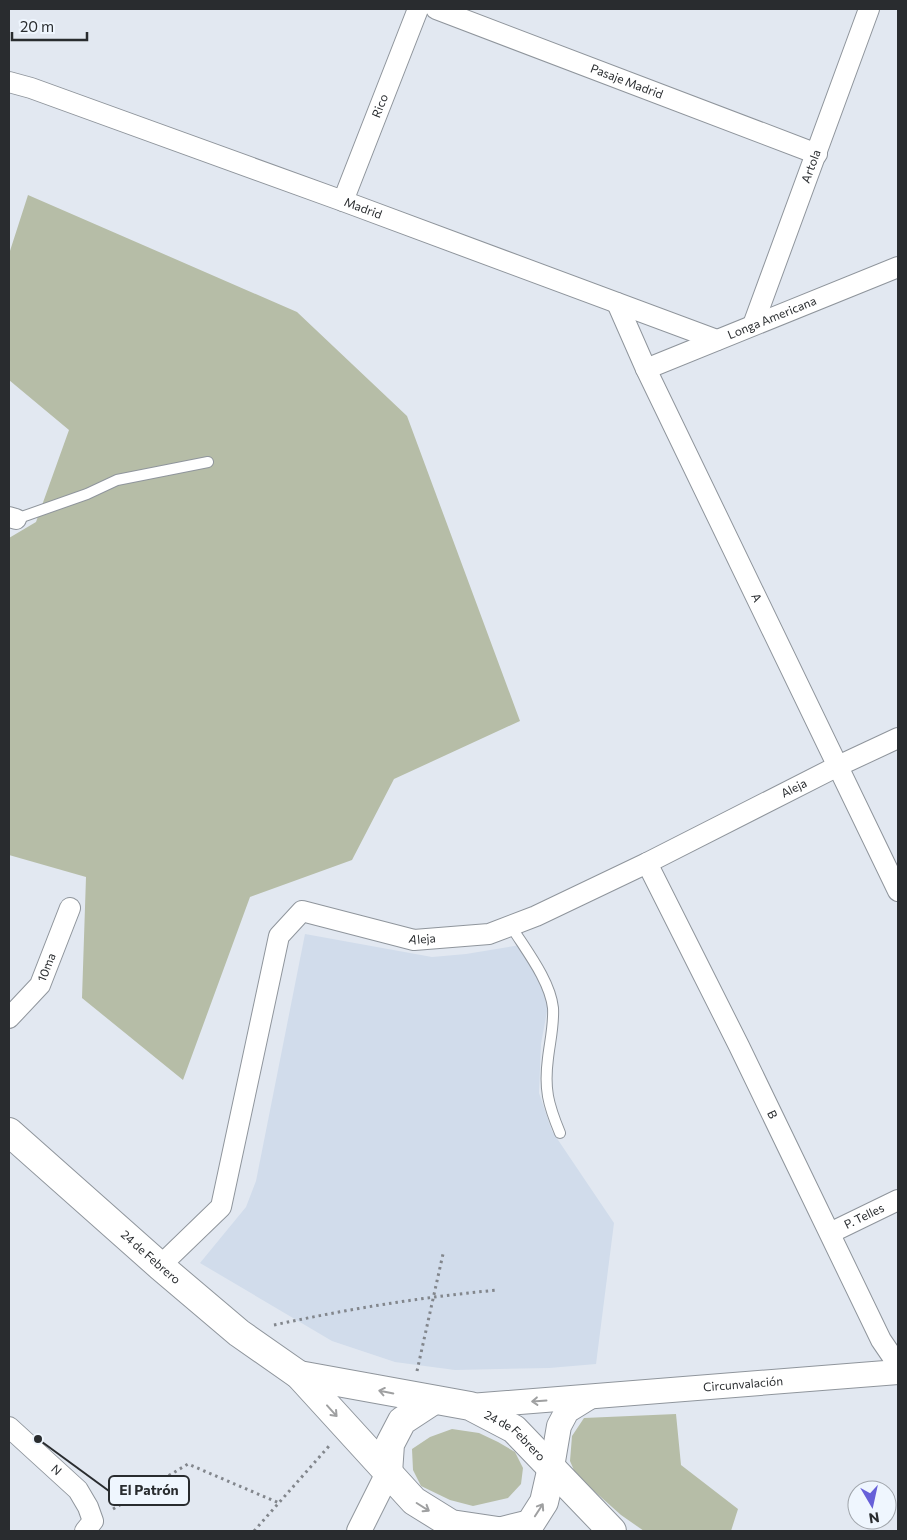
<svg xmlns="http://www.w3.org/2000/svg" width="907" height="1540" viewBox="0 0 907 1540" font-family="Commissioner,sans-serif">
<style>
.built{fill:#d1dceb}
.green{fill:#b6bda7}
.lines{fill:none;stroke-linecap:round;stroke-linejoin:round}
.service-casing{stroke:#8f959c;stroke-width:12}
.minor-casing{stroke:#8f959c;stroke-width:22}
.tertiary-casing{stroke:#8f959c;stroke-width:26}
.primary-casing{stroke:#8f959c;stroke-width:30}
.path{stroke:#82868c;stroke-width:3;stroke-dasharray:2.5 4;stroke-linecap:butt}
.service{stroke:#fff;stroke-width:10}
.minor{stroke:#fff;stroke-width:20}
.tertiary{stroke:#fff;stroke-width:24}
.primary{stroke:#fff;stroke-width:28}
.oneway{stroke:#9fa0a1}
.labels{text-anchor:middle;stroke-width:4;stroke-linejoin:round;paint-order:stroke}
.street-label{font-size:12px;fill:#292c2f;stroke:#eff6fe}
.leader{fill:none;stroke:#292c2f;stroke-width:2}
.callout-dot{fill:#292c2f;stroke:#eff6fe;stroke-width:2}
.callout{fill:#eff6fe;stroke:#292c2f;stroke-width:2}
.callout-label{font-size:14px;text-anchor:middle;font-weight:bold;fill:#292c2f}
</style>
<rect width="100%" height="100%" fill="#e2e8f1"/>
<path class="built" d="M305,934L432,957L466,954L527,944L552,984L541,1044L539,1093L552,1131L614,1223L596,1364L549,1368L455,1370L395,1362L332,1341L200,1263L246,1207L256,1181Z"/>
<path class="green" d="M28,195L297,312L407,416L520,721L394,779L352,860L250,897L183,1080L82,998L86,877L9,855V538L36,522L69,430L9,380V254Z
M676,1414L681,1465L738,1509L731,1531H644L621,1515L576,1475L570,1461L572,1436L584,1418Z
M452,1429L479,1433L498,1442L515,1452L523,1468L521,1484L508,1498L473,1506L450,1500L421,1486L413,1470L412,1449L430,1437Z"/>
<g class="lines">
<g class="service-casing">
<path id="service" d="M16,519L87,494L117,480L208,462
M511,926C525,949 550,980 553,1008C554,1025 550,1041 548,1058C544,1089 548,1104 560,1133"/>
</g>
<g class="minor-casing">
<g id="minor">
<path id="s1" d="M436,9L817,154"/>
<path id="s2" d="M9,82L31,88L343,201L717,340"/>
<path id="s3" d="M343,201L418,9"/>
<path id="s4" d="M617,303L646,369L898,891"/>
<path id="s5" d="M753,325L869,9"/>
<path id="s6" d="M646,369L898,267"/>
<path d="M9,517L16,519"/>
<path id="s7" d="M647,863L739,1046L881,1340L898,1365"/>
<path id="s8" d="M9,1018L40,985L70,908"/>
<path id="s9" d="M830,1233L898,1200"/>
<path id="s10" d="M160,1266L221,1207L279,936L302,911L414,940L489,934L536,916L647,863L838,766L898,738"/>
<path id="s11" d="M9,1427L78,1490L88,1507L93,1521L85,1531"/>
</g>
</g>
<g class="tertiary-casing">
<g id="tertiary">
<path id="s12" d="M470,1406L898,1372"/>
<path d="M552,1467L559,1426L567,1411L588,1398"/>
<path d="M359,1531L388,1473"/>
</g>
</g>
<g class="primary-casing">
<g id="primary">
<path id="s13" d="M9,1132L160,1266L239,1333L299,1375L414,1501L451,1524L498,1531"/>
<path id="s14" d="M299,1375L470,1406L514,1429L612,1531"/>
<path d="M388,1473L390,1444L402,1421L434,1400"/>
<path d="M502,1531L530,1524L544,1502L552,1467"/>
</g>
</g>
<path class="path" d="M274,1325C348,1309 422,1297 498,1290
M417,1371L443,1254
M113,1509L188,1464L279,1503
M254,1531L329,1446"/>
<use href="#service" class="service"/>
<use href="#minor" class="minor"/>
<use href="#tertiary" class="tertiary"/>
<use href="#primary" class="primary"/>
</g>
<defs><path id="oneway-shaft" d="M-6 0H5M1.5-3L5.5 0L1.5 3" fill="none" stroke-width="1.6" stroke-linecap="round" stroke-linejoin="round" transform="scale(1.25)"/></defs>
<g class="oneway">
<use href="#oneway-shaft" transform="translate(386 1392) rotate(-169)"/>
<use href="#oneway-shaft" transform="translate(539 1401) rotate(176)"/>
<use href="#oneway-shaft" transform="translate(332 1411) rotate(48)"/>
<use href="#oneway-shaft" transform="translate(423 1507) rotate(32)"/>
<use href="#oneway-shaft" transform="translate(539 1510) rotate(-57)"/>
</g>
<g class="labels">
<g class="street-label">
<text dy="4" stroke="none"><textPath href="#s1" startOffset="204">Pasaje Madrid</textPath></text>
<text dy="4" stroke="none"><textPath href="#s3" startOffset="102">Rico</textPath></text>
<text dy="4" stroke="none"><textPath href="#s5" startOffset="169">Artola</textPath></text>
<text dy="4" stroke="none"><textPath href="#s2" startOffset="376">Madrid</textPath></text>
<text dy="4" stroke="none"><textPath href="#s6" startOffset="136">Longa Americana</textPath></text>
<text dy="4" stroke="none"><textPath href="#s4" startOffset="326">A</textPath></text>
<text dy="4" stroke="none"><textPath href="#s10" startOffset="925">Aleja</textPath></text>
<text dy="4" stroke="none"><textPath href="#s10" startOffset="520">Aleja</textPath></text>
<text dy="4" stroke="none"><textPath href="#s8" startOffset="64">10ma</textPath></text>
<text dy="4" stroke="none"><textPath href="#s7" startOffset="281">B</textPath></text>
<text dy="4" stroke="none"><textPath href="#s9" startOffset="38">P. Telles</textPath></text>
<text dy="4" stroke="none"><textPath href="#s13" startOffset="189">24 de Febrero</textPath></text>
<text dy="4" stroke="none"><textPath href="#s12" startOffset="274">Circunvalación</textPath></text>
<text dy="4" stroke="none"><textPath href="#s14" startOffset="228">24 de Febrero</textPath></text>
<text dy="4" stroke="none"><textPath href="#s11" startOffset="64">N</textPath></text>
</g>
</g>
<path class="leader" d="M38 1439L109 1491"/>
<circle class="callout-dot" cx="38" cy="1439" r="5"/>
<rect class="callout" x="109" y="1476" width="80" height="29" rx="5"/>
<g class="callout-label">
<text x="149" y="1495">El Patrón</text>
</g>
<rect width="907" height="1540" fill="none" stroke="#292c2f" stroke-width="20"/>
<g transform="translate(872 1505) rotate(171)"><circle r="24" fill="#eff6fe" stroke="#a0a5ab"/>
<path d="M0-4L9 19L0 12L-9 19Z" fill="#665fd8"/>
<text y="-8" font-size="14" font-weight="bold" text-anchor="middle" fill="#292c2f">N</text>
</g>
<path d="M12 32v8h75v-8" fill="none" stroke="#292c2f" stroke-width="2.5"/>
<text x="20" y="32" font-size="15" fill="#292c2f" stroke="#eff6fe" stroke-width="4" paint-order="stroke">20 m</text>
</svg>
